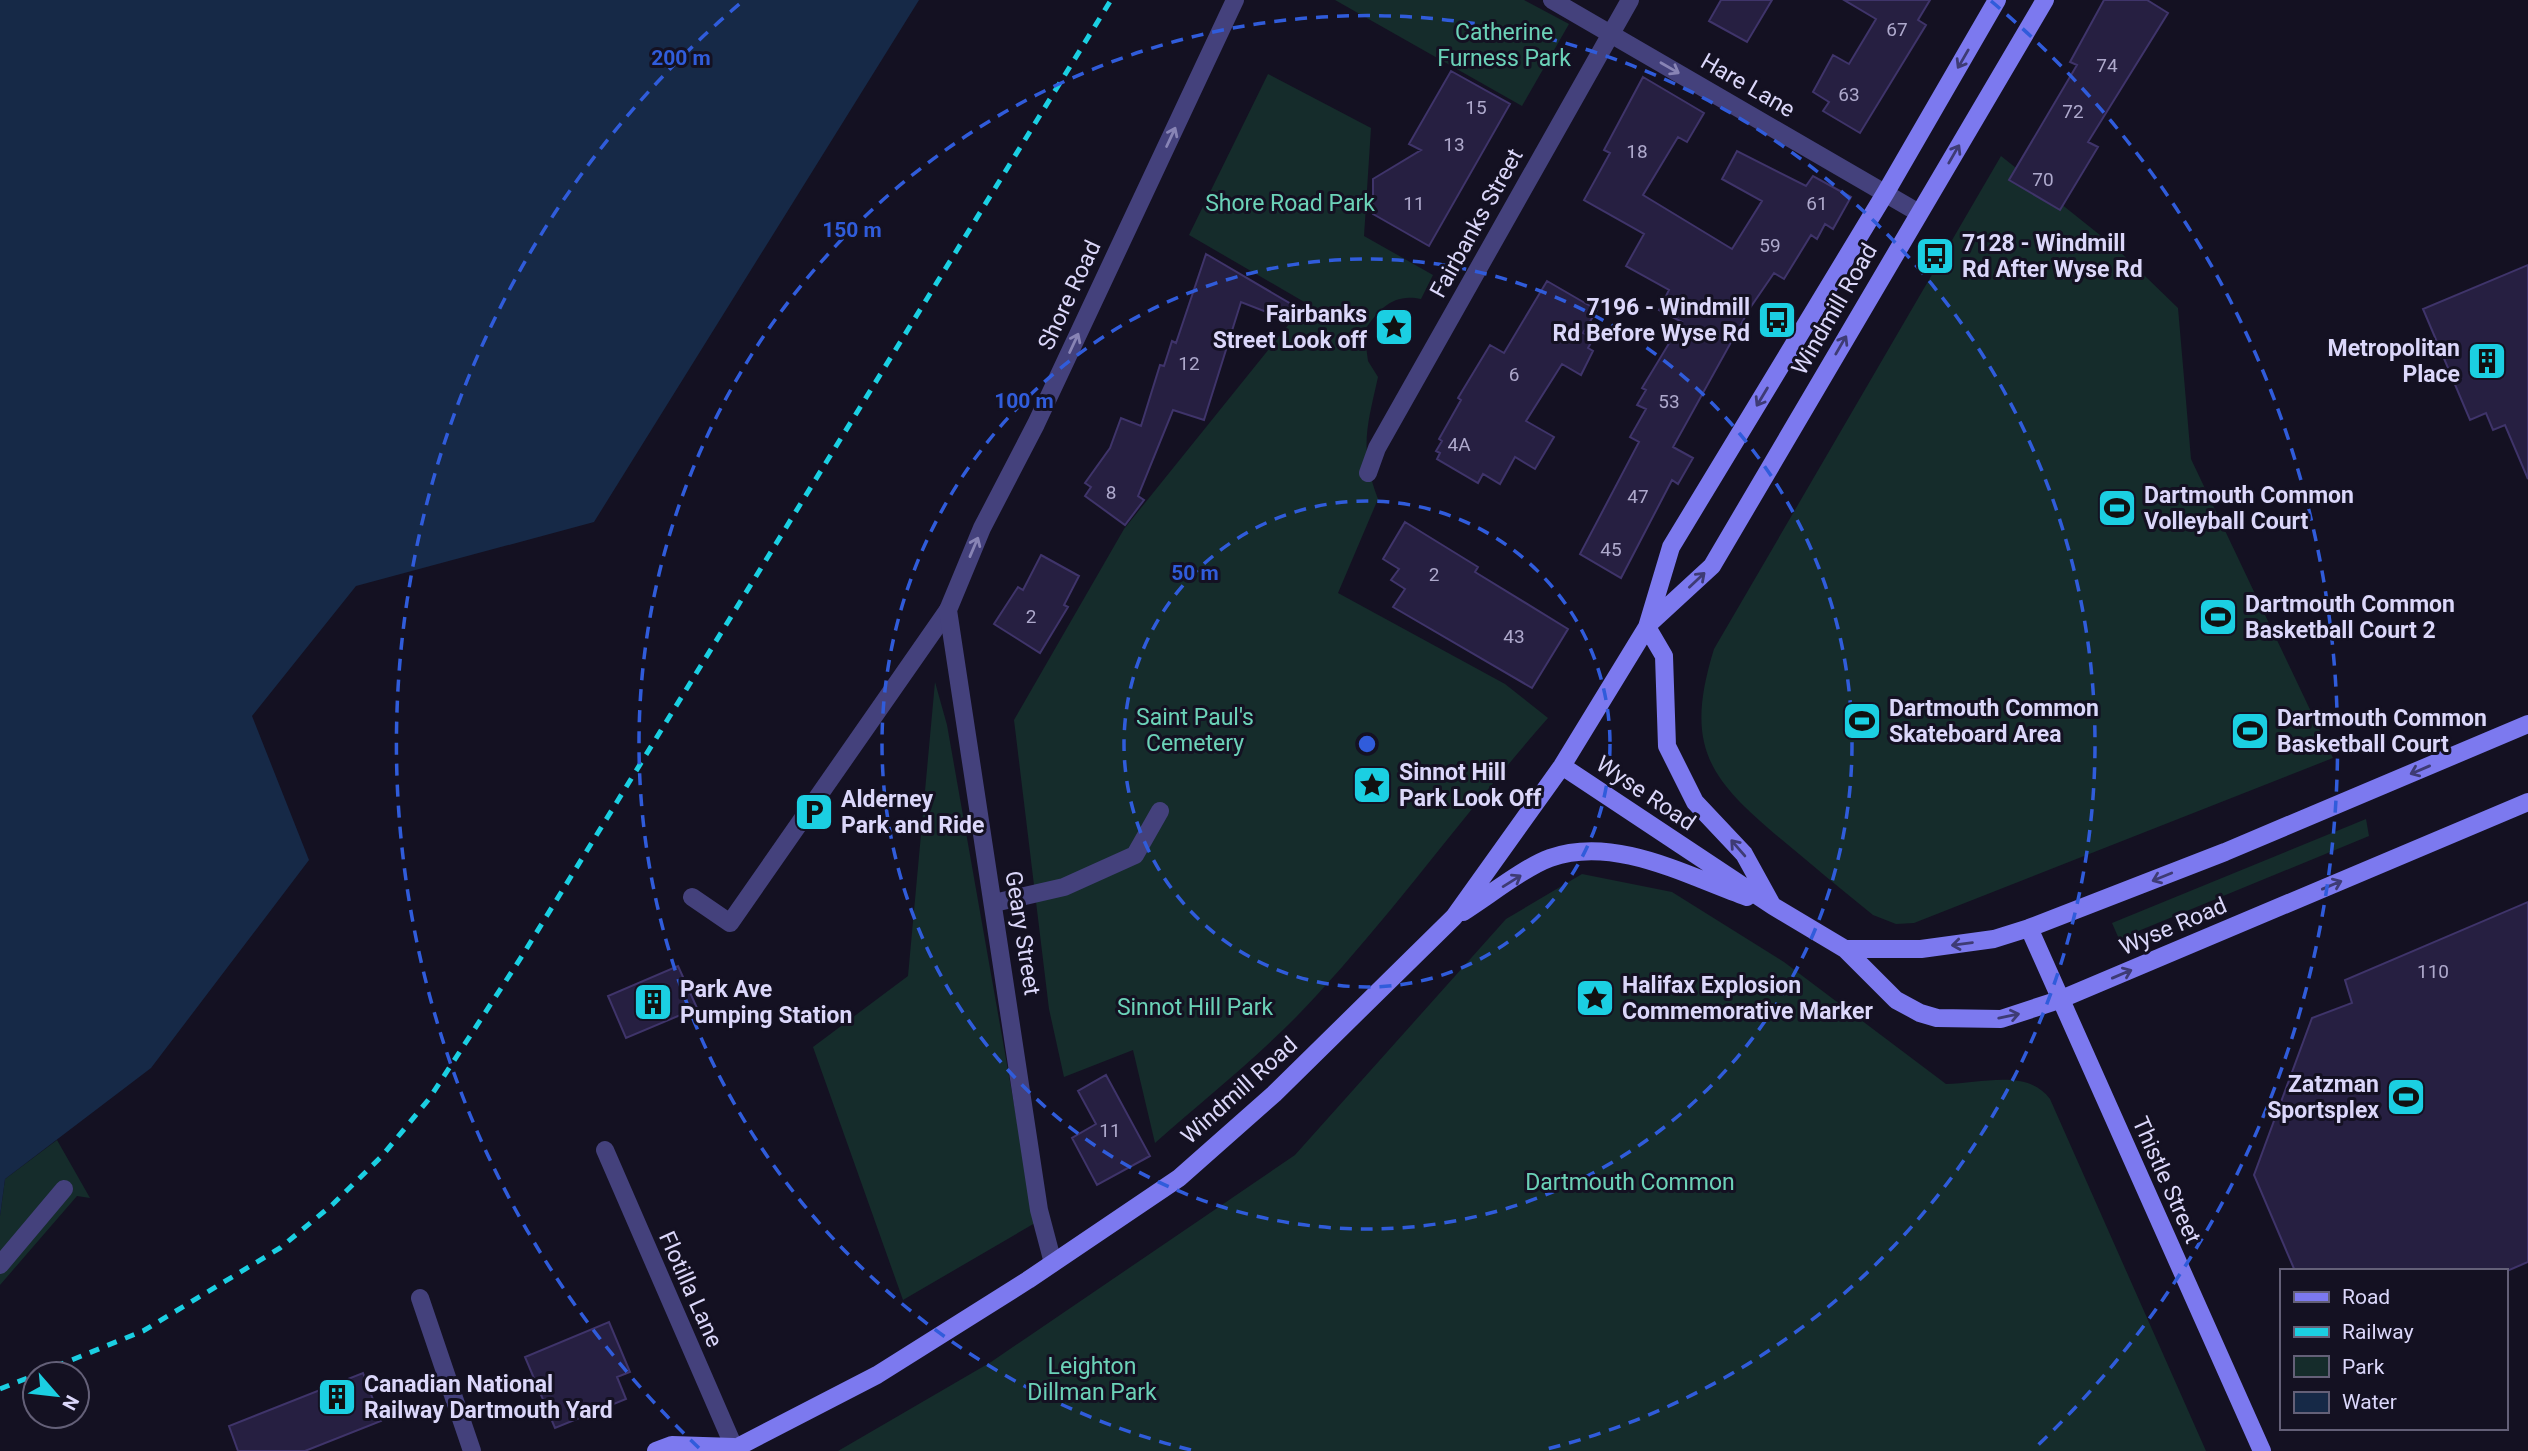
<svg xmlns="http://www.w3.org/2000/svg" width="2528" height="1451" viewBox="0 0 2528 1451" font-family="Roboto,sans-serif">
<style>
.green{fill:#152c2b}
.water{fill:#162947}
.building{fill:#261f41;stroke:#3f346a;stroke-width:2}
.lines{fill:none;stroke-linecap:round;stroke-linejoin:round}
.lane{stroke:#44417c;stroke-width:18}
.street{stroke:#44417c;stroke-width:18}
.secondary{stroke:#7c79ef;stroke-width:18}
.rail{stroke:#1bcfe2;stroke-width:5;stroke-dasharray:10 9;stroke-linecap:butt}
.oneway{stroke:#3e3b74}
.oneway2{stroke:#8884b5}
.ring{fill:none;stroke:#305cdb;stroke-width:3.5;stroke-dasharray:12 9}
.labels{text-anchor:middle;stroke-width:6;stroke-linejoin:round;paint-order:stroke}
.number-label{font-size:19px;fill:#aea9cc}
.park-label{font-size:23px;fill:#6bd2b8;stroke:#141122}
.street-label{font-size:23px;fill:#dbd7fa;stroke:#141122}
.poi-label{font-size:23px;font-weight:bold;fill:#dbd7fa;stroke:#141122;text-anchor:start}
.centre{fill:#305cdb;stroke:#141122;stroke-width:3.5}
.ring-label{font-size:21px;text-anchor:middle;font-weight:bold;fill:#305cdb;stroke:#141122;stroke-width:6;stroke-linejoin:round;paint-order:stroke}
</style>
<rect width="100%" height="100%" fill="#141122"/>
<path class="green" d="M1335,0H1524L1569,24L1522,106Z
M1268,74L1371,128L1364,236L1433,275L1421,299C1393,293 1379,309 1364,331L1368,361L1378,377C1367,427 1359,449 1378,499L1338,593L1505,684L1548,718C1468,809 1398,907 1316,996C1268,1049 1209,1095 1155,1143L1133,1050L1064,1077L1049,1009L1014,720L1124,529L1306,303L1189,235Z
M2001,156L2115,247L2178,308L2191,459L2333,758L1914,923L1896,924L1873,915C1842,890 1812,865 1781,839C1708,778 1684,746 1714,649Z
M935,682L947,725L1035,1223L903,1300L813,1047L908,976Z
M2366,819L2369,836L2119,939L2112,923Z
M1582,874L1672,892L1784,962L1946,1084C1980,1084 2027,1068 2050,1099L2206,1451H838L991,1362L1295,1155L1506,919Z
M57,1140L90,1198L77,1196L0,1285V1216L5,1179Z"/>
<path class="water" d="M0,0H919L594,522L356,586L252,716L309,860L151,1068L5,1179L0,1216Z"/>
<path class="building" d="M1721,0H1772L1747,42L1709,21Z
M1844,0H1930L1918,20L1926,25L1860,133L1823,111L1829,102L1813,92L1833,55L1849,64L1876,19Z
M2104,0H2147L2168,13L2088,142L2098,147L2060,210L2009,180L2077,65L2070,62Z
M1451,71L1510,104L1429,246L1373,214V179L1421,150L1409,144Z
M1643,77L1704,113L1687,142L1678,137L1643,195L1732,249L1762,201L1722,179L1737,151L1806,186L1813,176L1851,197L1833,229L1825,224L1817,239L1811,235L1784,279L1774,273L1750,308L1673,447L1693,458L1678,484L1672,480L1621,578L1580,554L1639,442L1630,437L1646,409L1637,405L1646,390L1642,388L1682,322L1659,310L1669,290L1626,266L1644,234L1584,200L1610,153L1604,150Z
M1206,254L1303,311L1297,324L1241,302L1204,420L1173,410L1138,496L1144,500L1125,525L1085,496L1091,487L1085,483L1110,448L1121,418L1141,426L1160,365L1164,366L1172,341L1176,343Z
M2528,265V479L2505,425L2493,430L2486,413L2470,420L2423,309Z
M1547,281L1597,310L1583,333L1593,339L1588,348L1593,351L1581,375L1562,364L1526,421L1554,437L1535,469L1515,457L1500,484L1483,474L1478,483L1437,459L1440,453L1436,451L1442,441L1439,439L1461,400L1458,398L1490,345L1504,353Z
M1405,522L1478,567L1475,572L1568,629L1532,688L1393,607L1405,589L1391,580L1399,569L1383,559Z
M1041,555L1079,576L1064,605L1068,607L1040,653L994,624L1018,587L1023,590Z
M2528,902V1262L2507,1271H2295L2254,1175L2312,1018L2352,1003L2345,980Z
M678,966L697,1008L626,1038L608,996Z
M1106,1075L1150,1156L1097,1185L1072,1138L1096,1124L1078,1091Z
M609,1322L630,1372L617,1377L626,1399L555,1428L525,1357Z
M363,1373L381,1421L305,1451H238L229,1426Z"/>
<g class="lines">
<path class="lane" d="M692,897L730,923L948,610
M994,903L1064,887L1135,855L1160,811
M0,1265L64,1189"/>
<path class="street" d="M1552,0L1919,213
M1368,473L1377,448L1630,0
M605,1150L734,1447
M1053,1263L1039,1210L948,610L982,528L1036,424L1235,0
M420,1298L472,1451"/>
<path class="secondary" d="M1649,624L1712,566L2045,0
M1647,627L1664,656L1667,746L1695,802L1744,854L1771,903
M1562,766L1773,906L1845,949L1896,1000L1920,1013L1937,1018L2001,1019L2059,1000L2528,802
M1463,912C1487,897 1525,867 1550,858C1615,835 1687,876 1747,897
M2029,928L2262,1451
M1845,949H1921L1994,939L2029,928L2225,852L2528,724
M656,1451L672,1445L734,1447
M730,1451L877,1375L1028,1280L1179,1178L1274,1094L1454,917L1562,766L1647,627L1671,547L1886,192L1997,0"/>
<path class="rail" d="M37,1374L143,1331L280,1248L332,1205L382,1156L429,1099L522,956L1111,0
M0,1389L35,1375"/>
</g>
<defs><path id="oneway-shaft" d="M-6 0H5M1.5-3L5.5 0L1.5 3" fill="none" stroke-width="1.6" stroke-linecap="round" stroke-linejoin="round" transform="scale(1.75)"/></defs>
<g class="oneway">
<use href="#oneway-shaft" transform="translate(1963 59) rotate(120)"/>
<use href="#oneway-shaft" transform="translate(1954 154) rotate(-60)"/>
<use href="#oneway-shaft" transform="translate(1841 345) rotate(-60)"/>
<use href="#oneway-shaft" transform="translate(1762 397) rotate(121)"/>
<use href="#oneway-shaft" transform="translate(1697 580) rotate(-43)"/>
<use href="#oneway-shaft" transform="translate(2420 770) rotate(157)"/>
<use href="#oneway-shaft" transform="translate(1738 848) rotate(-131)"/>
<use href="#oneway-shaft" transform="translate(2162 877) rotate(158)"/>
<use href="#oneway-shaft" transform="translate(1512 881) rotate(-32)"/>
<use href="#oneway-shaft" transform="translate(2332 885) rotate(-23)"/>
<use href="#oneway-shaft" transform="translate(1962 944) rotate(173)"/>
<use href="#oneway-shaft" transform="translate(2122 974) rotate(-23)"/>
<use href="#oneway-shaft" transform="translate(2009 1016) rotate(-12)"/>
</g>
<g class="oneway2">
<use href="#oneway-shaft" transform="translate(1670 68) rotate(30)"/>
<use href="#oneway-shaft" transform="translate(1171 137) rotate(-65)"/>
<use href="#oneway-shaft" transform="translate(1074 343) rotate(-65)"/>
<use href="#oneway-shaft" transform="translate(974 547) rotate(-67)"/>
</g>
<g class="ring">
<circle cx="1367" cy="744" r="243"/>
<circle cx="1367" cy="744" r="485"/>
<path d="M1191 1450A728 728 0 1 1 1543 1450"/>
<path d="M699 1448A970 970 0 0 1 743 1M1991 1A970 970 0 0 1 2035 1448"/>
</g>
<defs>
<g id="bus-square" transform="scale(2.0125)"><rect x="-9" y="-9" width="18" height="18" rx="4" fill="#1bcfe2" stroke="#141122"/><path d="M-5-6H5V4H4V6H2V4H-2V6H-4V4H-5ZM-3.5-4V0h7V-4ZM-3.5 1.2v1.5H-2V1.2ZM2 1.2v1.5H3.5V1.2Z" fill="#111"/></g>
<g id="sight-square" transform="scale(2.0125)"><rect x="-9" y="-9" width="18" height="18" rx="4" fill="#1bcfe2" stroke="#141122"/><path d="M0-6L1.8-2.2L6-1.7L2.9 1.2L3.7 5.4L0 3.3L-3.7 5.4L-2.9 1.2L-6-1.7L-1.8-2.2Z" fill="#111"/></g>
<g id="building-square" transform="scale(2.0125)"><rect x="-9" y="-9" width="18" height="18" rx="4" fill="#1bcfe2" stroke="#141122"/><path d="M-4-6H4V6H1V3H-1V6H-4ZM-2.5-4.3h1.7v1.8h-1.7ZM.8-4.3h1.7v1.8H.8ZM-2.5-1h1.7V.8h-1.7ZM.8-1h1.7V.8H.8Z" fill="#111"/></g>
<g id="stadium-square" transform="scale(2.0125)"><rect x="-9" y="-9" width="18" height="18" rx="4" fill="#1bcfe2" stroke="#141122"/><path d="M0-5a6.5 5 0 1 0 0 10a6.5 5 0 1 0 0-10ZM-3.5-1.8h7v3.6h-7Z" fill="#111"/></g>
<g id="parking-square" transform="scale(2.0125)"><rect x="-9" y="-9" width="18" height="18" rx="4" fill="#1bcfe2" stroke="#141122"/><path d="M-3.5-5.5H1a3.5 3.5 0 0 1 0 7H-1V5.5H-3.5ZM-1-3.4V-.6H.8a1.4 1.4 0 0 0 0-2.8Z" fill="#111"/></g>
</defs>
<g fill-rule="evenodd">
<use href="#bus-square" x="1935" y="256"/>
<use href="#bus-square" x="1777" y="320"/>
<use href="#sight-square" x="1394" y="327"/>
<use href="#building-square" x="2487" y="361"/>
<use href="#stadium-square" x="2117" y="508"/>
<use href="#stadium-square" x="2218" y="617"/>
<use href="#stadium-square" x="1862" y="721"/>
<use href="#stadium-square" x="2250" y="731"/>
<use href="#sight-square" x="1372" y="785"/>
<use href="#parking-square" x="814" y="812"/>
<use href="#sight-square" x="1595" y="998"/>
<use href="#building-square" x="653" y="1002"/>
<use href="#stadium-square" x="2406" y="1097"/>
<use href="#building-square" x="337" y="1397"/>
</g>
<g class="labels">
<g class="number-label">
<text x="1897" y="36">67</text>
<text x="2107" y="72">74</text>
<text x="1849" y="101">63</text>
<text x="1476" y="114">15</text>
<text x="2073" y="118">72</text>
<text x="1454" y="151">13</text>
<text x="1637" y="158">18</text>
<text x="2043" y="186">70</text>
<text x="1414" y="210">11</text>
<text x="1817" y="210">61</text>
<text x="1770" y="252">59</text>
<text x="1189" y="370">12</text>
<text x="1514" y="381">6</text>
<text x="1669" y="408">53</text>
<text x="1459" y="451">4A</text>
<text x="1111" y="499">8</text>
<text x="1638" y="503">47</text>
<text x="1611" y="556">45</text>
<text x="1434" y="581">2</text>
<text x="1031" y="623">2</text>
<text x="1514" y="643">43</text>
<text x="2433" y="978">110</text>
<text x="1110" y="1137">11</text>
</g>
<g class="park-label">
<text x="1504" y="40">Catherine<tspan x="1504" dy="26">Furness Park</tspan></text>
<text x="1290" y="211">Shore Road Park</text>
<text x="1195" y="725">Saint Paul's<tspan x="1195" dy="26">Cemetery</tspan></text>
<text x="1195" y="1015">Sinnot Hill Park</text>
<text x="1630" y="1190">Dartmouth Common</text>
<text x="1092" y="1374">Leighton<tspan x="1092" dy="26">Dillman Park</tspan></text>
</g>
<g class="street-label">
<text transform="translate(1748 85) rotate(30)" y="8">Hare Lane</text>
<text transform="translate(1476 223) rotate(-61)" y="8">Fairbanks Street</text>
<text transform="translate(1069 295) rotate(-65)" y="8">Shore Road</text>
<text transform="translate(1834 309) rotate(-60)" y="8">Windmill Road</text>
<text transform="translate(1646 793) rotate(34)" y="8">Wyse Road</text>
<text transform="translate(2173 926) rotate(-23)" y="8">Wyse Road</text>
<text transform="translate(1023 933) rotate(81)" y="8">Geary Street</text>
<text transform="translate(1239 1090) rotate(-42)" y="8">Windmill Road</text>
<text transform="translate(2167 1180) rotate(66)" y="8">Thistle Street</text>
<text transform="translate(691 1289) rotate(66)" y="8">Flotilla Lane</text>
</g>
<g class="poi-label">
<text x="1962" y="251">7128 - Windmill<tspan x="1962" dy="26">Rd After Wyse Rd</tspan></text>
<text x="1750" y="315" text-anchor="end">7196 - Windmill<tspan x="1750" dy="26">Rd Before Wyse Rd</tspan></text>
<text x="1367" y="322" text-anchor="end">Fairbanks<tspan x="1367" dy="26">Street Look off</tspan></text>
<text x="2460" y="356" text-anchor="end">Metropolitan<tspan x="2460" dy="26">Place</tspan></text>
<text x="2144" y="503">Dartmouth Common<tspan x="2144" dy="26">Volleyball Court</tspan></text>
<text x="2245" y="612">Dartmouth Common<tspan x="2245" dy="26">Basketball Court 2</tspan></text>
<text x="1889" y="716">Dartmouth Common<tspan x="1889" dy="26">Skateboard Area</tspan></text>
<text x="2277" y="726">Dartmouth Common<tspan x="2277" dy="26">Basketball Court</tspan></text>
<text x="1399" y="780">Sinnot Hill<tspan x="1399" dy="26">Park Look Off</tspan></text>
<text x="841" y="807">Alderney<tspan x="841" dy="26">Park and Ride</tspan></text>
<text x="1622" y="993">Halifax Explosion<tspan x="1622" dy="26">Commemorative Marker</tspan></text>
<text x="680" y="997">Park Ave<tspan x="680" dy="26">Pumping Station</tspan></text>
<text x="2379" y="1092" text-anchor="end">Zatzman<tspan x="2379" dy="26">Sportsplex</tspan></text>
<text x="364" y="1392">Canadian National<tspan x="364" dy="26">Railway Dartmouth Yard</tspan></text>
</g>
</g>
<circle cx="1367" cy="744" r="10" class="centre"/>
<g class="ring-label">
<text x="681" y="65">200 m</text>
<text x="852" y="237">150 m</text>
<text x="1024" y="408">100 m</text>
<text x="1195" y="580">50 m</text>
</g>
<rect x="2280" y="1269" width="228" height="161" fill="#141122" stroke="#646078" stroke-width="2"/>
<rect x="2294" y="1292" width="35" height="10" fill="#7c79ef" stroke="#646078" stroke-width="2"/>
<text x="2342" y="1304" font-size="21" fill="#dbd7fa">Road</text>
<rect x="2294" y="1327" width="35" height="10" fill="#1bcfe2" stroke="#646078" stroke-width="2"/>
<text x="2342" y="1339" font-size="21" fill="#dbd7fa">Railway</text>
<rect x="2294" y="1356" width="35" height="21" fill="#152c2b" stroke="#646078" stroke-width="2"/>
<text x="2342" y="1374" font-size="21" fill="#dbd7fa">Park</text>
<rect x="2294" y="1392" width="35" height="21" fill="#162947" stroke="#646078" stroke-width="2"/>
<text x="2342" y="1409" font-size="21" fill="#dbd7fa">Water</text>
<g transform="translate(56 1395) rotate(118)"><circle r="33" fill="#141122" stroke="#646078" stroke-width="2"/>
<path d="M0-5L12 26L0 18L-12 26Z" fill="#1bcfe2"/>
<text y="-10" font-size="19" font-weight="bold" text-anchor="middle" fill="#dbd7fa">N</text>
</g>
</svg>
